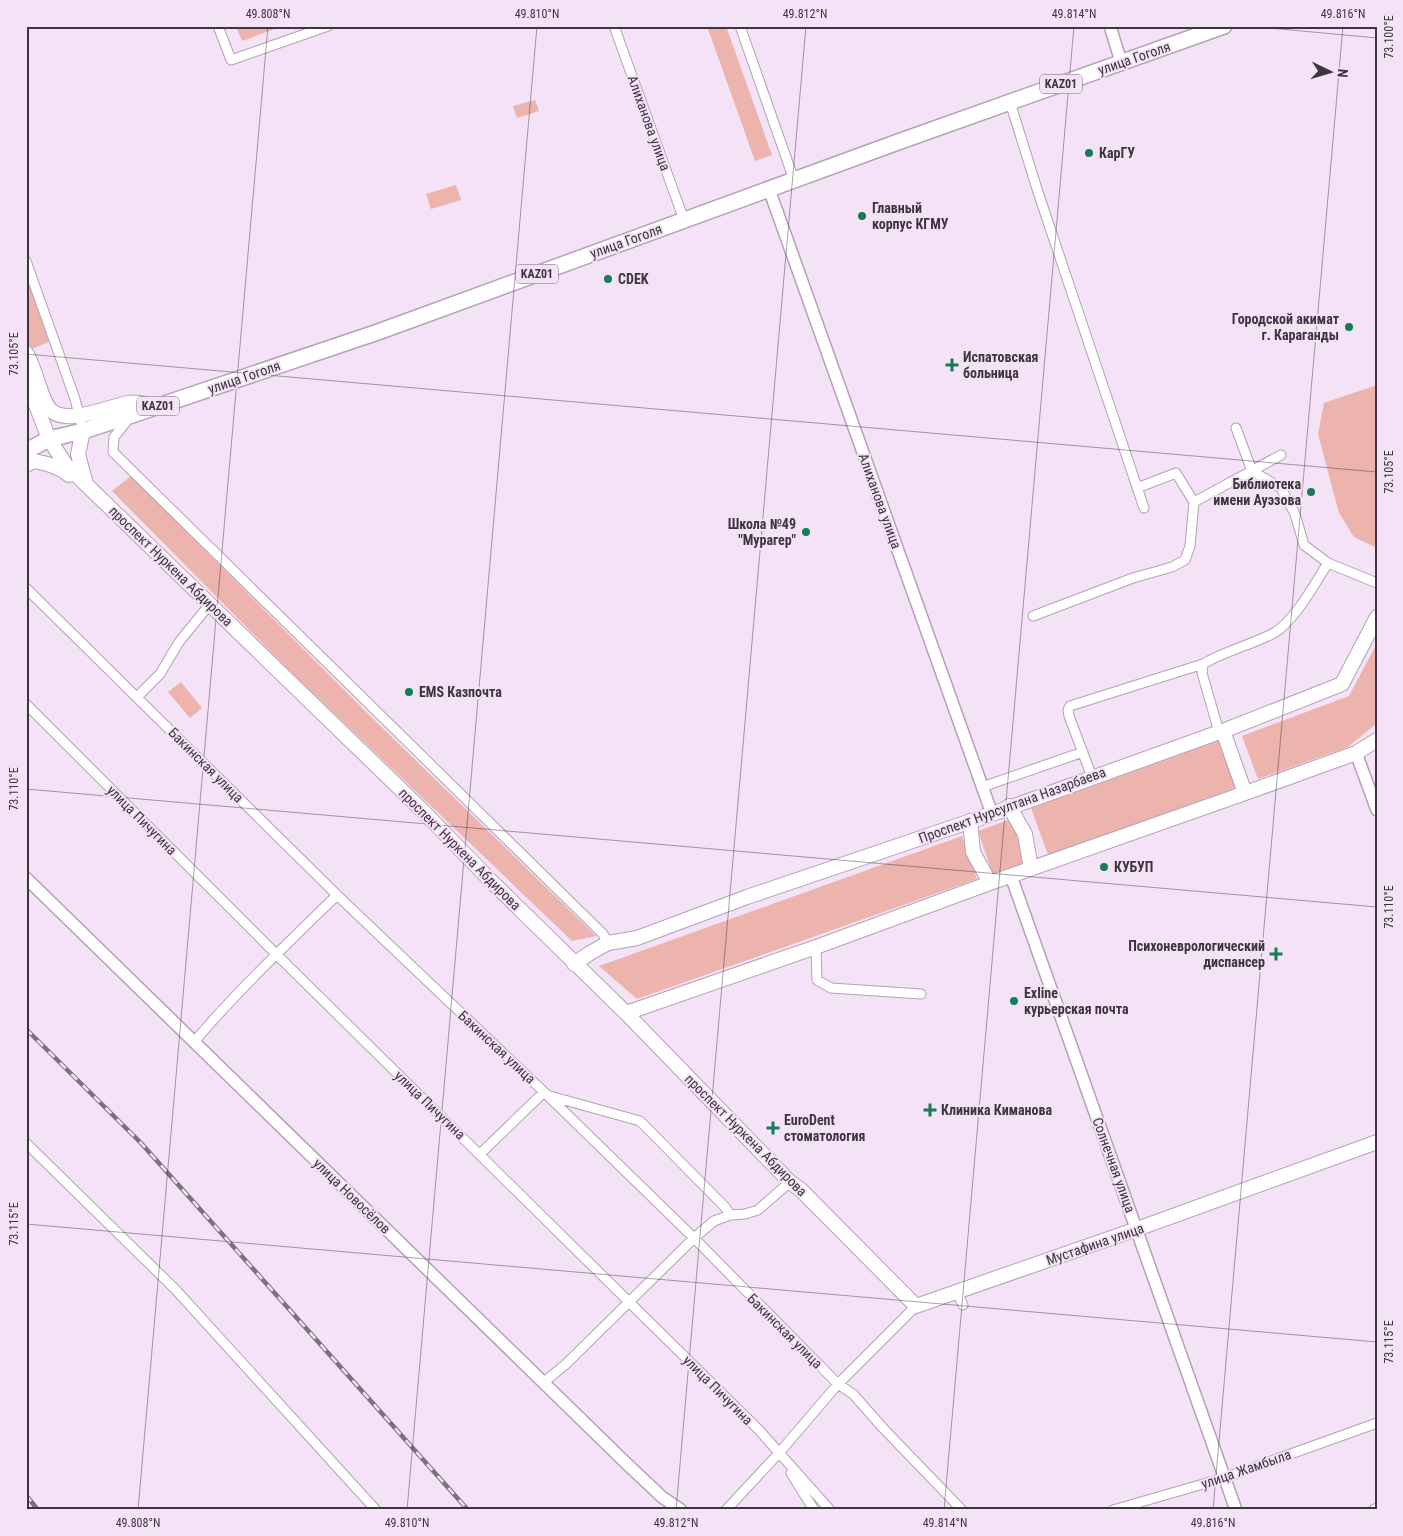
<svg xmlns="http://www.w3.org/2000/svg" width="1403" height="1536" viewBox="0 0 1403 1536" font-family="'Roboto Condensed',sans-serif">
<style>
.green{fill:#edb3ad}
.lines{fill:none;stroke-linecap:round;stroke-linejoin:round}
.minor-casing{stroke:#b3a2b5;stroke-width:11}
.tertiary-casing{stroke:#b3a2b5;stroke-width:14}
.secondary-casing{stroke:#b3a2b5;stroke-width:16}
.trunk-casing{stroke:#b3a2b5;stroke-width:18}
.minor{stroke:#fff;stroke-width:9}
.tertiary{stroke:#fff;stroke-width:11}
.secondary{stroke:#fff;stroke-width:14}
.trunk{stroke:#fff;stroke-width:15}
.rail-casing{stroke:#7b717d;stroke-width:4.5}
.rail{stroke:#f4e2f7;stroke-width:2.5;stroke-dasharray:8;stroke-linecap:butt}
.ticks{fill:none;stroke:#3c353d;stroke-width:1;stroke-opacity:0.45}
.poi-dot{fill:#177c55;stroke:#f4e2f7;stroke-width:2}
.labels{text-anchor:middle;stroke-width:4;stroke-linejoin:round;paint-order:stroke}
.shield{fill:#f4e2f7;stroke:#736975;stroke-width:1}
.shield-label{font-size:12px;font-weight:bold;fill:#3c353d}
.street-label{font-size:14px;fill:#3c353d;stroke:#f4e2f7}
.poi-label{font-size:14px;font-weight:bold;fill:#3c353d;stroke:#f4e2f7;text-anchor:start}
.neatline{fill:none;stroke:#3c353d;stroke-width:2}
.ticks-label{font-size:12px;text-anchor:middle;fill:#3c353d}
</style>
<rect width="100%" height="100%" fill="#f4e2f7"/>
<path class="green" d="M236,26H283L242,41Z
M707,26H726L772,155L755,161Z
M535,100L539,111L517,118L513,106Z
M456,185L461,200L431,209L426,194Z
M26,276L49,342L29,350L26,347Z
M1377,385V548L1354,537L1339,513L1318,434L1324,403Z
M131,476L362,708L596,936L572,941L288,669L112,491Z
M1377,643V723L1348,747L1258,779L1242,736L1349,696Z
M181,682L202,708L190,718L168,692Z
M1221,740L1238,787L1048,855L1031,808Z
M1011,819L1026,863L993,875L978,831Z
M962,836L977,879L637,999L599,966Z"/>
<g class="lines">
<g class="minor-casing">
<path id="minor" d="M218,26L231,60L328,26
M614,26L684,220
M740,26L794,180
M1010,102L1038,192L1144,508
M26,261L75,399L83,431
M131,416L114,437L113,452L603,934L608,943
M1236,428L1252,471L1281,488L1295,514L1304,545L1328,563L1377,583
M1137,488L1176,473L1194,502L1281,455
M26,588L337,895L544,1092L694,1238L838,1384L853,1394L882,1427L962,1510
M1033,616L1133,578L1172,567L1185,560L1190,546L1194,502
M137,697L160,674L179,642L210,604
M26,704L276,954L759,1430L830,1510
M1219,732L1202,673L1203,664C1225,651 1251,645 1274,633C1294,622 1315,583 1328,563
M1092,777L1069,716L1068,710L1070,706L1203,664
M982,787L1083,752
M816,947L817,980L831,988L921,994
M194,1042C238,990 288,943 337,895
M550,1096L640,1121L725,1207L730,1215
M26,1143L175,1289L376,1510
M480,1154L544,1092
M957,1292L963,1305
M544,1382L566,1364L694,1238L714,1221L730,1215L745,1214L758,1210L790,1182
M791,1473L814,1510
M726,1510L779,1453L838,1384L916,1306
M1113,1510L1224,1478L1377,1423
M1373,1510L1377,1508"/>
</g>
<g class="tertiary-casing">
<path id="tertiary" d="M1110,26L1121,62
M769,189L992,814
M1356,753L1377,810
M1011,876L1236,1510
M26,878L627,1464L662,1497L681,1510"/>
</g>
<g class="secondary-casing">
<path id="secondary" d="M26,353C36,369 39,393 48,407C63,428 107,407 128,403C137,401 149,405 158,406
M26,379L49,439L66,465L420,808L489,879L626,1013L790,1182L801,1190L916,1306L1137,1229L1377,1142
M83,431L78,454L86,484
M26,465L34,461C49,464 57,466 69,475
M1223,731L1245,793
M1009,806L1025,834L1031,869
M970,821L973,852L990,883
M574,964L590,953L608,943L637,938L747,897L992,814L1228,729L1342,684L1377,617
M626,1013L816,947L990,883L1251,791L1356,753L1377,740"/>
</g>
<g class="trunk-casing">
<path id="trunk" d="M26,451L49,439L83,431L132,415L378,332L898,142L1224,26"/>
</g>
<use href="#minor" class="minor"/>
<use href="#tertiary" class="tertiary"/>
<use href="#secondary" class="secondary"/>
<use href="#trunk" class="trunk"/>
<g class="rail-casing">
<path id="rail" d="M26,1029L141,1143L468,1510
M26,1495L38,1510"/>
</g>
<use href="#rail" class="rail"/>
</g>
<path class="ticks" d="M1248,26L1377,38M26,354L1377,472M26,789L1377,907M26,1224L1377,1342M138,1510L268,26M407,1510L537,26M676,1510L806,26M944,1510L1074,26M1213,1510L1343,26"/>
<g class="poi-dot">
<circle cx="1089" cy="153" r="5"/>
<circle cx="862" cy="216" r="5"/>
<circle cx="608" cy="279" r="5"/>
<circle cx="1349" cy="327" r="5"/>
<path d="M949.5 357.5h5v5h5v5h-5v5h-5v-5h-5v-5h5z"/>
<circle cx="1311" cy="492" r="5"/>
<circle cx="806" cy="532" r="5"/>
<circle cx="409" cy="692" r="5"/>
<circle cx="1104" cy="867" r="5"/>
<path d="M1273.5 946.5h5v5h5v5h-5v5h-5v-5h-5v-5h5z"/>
<circle cx="1014" cy="1001" r="5"/>
<path d="M927.5 1102.5h5v5h5v5h-5v5h-5v-5h-5v-5h5z"/>
<path d="M770.5 1120.5h5v5h5v5h-5v5h-5v-5h-5v-5h5z"/>
</g>
<g class="labels">
<g class="shield">
<rect x="1040" y="74.5" width="42" height="19" rx="4"/>
<rect x="516" y="264.5" width="42" height="19" rx="4"/>
<rect x="137" y="396.5" width="42" height="19" rx="4"/>
</g>
<g class="shield-label">
<text x="1061" y="88">KАZ01</text>
<text x="537" y="278">KАZ01</text>
<text x="158" y="410">KАZ01</text>
</g>
<g class="street-label">
<text transform="translate(1134 58) rotate(-19)" y="5">улица Гоголя</text>
<text transform="translate(649 123) rotate(70)" y="5">Алиханова улица</text>
<text transform="translate(626 241) rotate(-20)" y="5">улица Гоголя</text>
<text transform="translate(244 377) rotate(-19)" y="5">улица Гоголя</text>
<text transform="translate(880 501) rotate(70)" y="5">Алиханова улица</text>
<text transform="translate(171 566) rotate(44)" y="5">проспект Нуркена Абдирова</text>
<text transform="translate(206 765) rotate(45)" y="5">Бакинская улица</text>
<text transform="translate(1012 805) rotate(-20)" y="5">Проспект Нурсултана Назарбаева</text>
<text transform="translate(142 820) rotate(45)" y="5">улица Пичугина</text>
<text transform="translate(460 849) rotate(45)" y="5">проспект Нуркена Абдирова</text>
<text transform="translate(497 1047) rotate(43)" y="5">Бакинская улица</text>
<text transform="translate(430 1105) rotate(44)" y="5">улица Пичугина</text>
<text transform="translate(746 1135) rotate(45)" y="5">проспект Нуркена Абдирова</text>
<text transform="translate(1114 1165) rotate(70)" y="5">Солнечная улица</text>
<text transform="translate(352 1196) rotate(44)" y="5">улица Новосёлов</text>
<text transform="translate(1095 1244) rotate(-19)" y="5">Мустафина улица</text>
<text transform="translate(785 1331) rotate(45)" y="5">Бакинская улица</text>
<text transform="translate(718 1390) rotate(45)" y="5">улица Пичугина</text>
<text transform="translate(1246 1469) rotate(-19)" y="5">улица Жамбыла</text>
</g>
<g class="poi-label">
<text x="1099" y="158">КарГУ</text>
<text x="872" y="213">Главный<tspan x="872" dy="16">корпус КГМУ</tspan></text>
<text x="618" y="284">CDEK</text>
<text x="1339" y="324" text-anchor="end">Городской акимат<tspan x="1339" dy="16">г. Караганды</tspan></text>
<text x="963" y="362">Испатовская<tspan x="963" dy="16">больница</tspan></text>
<text x="1301" y="489" text-anchor="end">Библиотека<tspan x="1301" dy="16">имени Ауэзова</tspan></text>
<text x="796" y="529" text-anchor="end">Школа №49<tspan x="796" dy="16">"Мурагер"</tspan></text>
<text x="419" y="697">EMS Казпочта</text>
<text x="1114" y="872">КУБУП</text>
<text x="1265" y="951" text-anchor="end">Психоневрологический<tspan x="1265" dy="16">диспансер</tspan></text>
<text x="1024" y="998">Exline<tspan x="1024" dy="16">курьерская почта</tspan></text>
<text x="941" y="1115">Клиника Киманова</text>
<text x="784" y="1125">EuroDent<tspan x="784" dy="16">стоматология</tspan></text>
</g>
</g>
<rect width="1403" height="1536" fill="none" stroke="#f4e2f7" stroke-width="55"/>
<g transform="translate(1330 72) rotate(95)" stroke="#f4e2f7" stroke-width="4" paint-order="stroke">
<path d="M0-4L9 19L0 12L-9 19Z" fill="#3c353d"/>
<text y="-8" font-size="14" font-weight="bold" text-anchor="middle" fill="#3c353d">N</text>
</g>
<rect x="28" y="28" width="1348" height="1480" class="neatline"/>
<g class="ticks-label">
<text x="268" y="18">49.808°N</text>
<text x="537" y="18">49.810°N</text>
<text x="805" y="18">49.812°N</text>
<text x="1074" y="18">49.814°N</text>
<text x="1343" y="18">49.816°N</text>
<text transform="translate(1389 37) rotate(-90)" y="4">73.100°E</text>
<text transform="translate(14 354) rotate(-90)" y="4">73.105°E</text>
<text transform="translate(1389 472) rotate(-90)" y="4">73.105°E</text>
<text transform="translate(14 789) rotate(-90)" y="4">73.110°E</text>
<text transform="translate(1389 907) rotate(-90)" y="4">73.110°E</text>
<text transform="translate(14 1224) rotate(-90)" y="4">73.115°E</text>
<text transform="translate(1389 1342) rotate(-90)" y="4">73.115°E</text>
<text x="138" y="1527">49.808°N</text>
<text x="407" y="1527">49.810°N</text>
<text x="676" y="1527">49.812°N</text>
<text x="945" y="1527">49.814°N</text>
<text x="1213" y="1527">49.816°N</text>
</g>
</svg>
